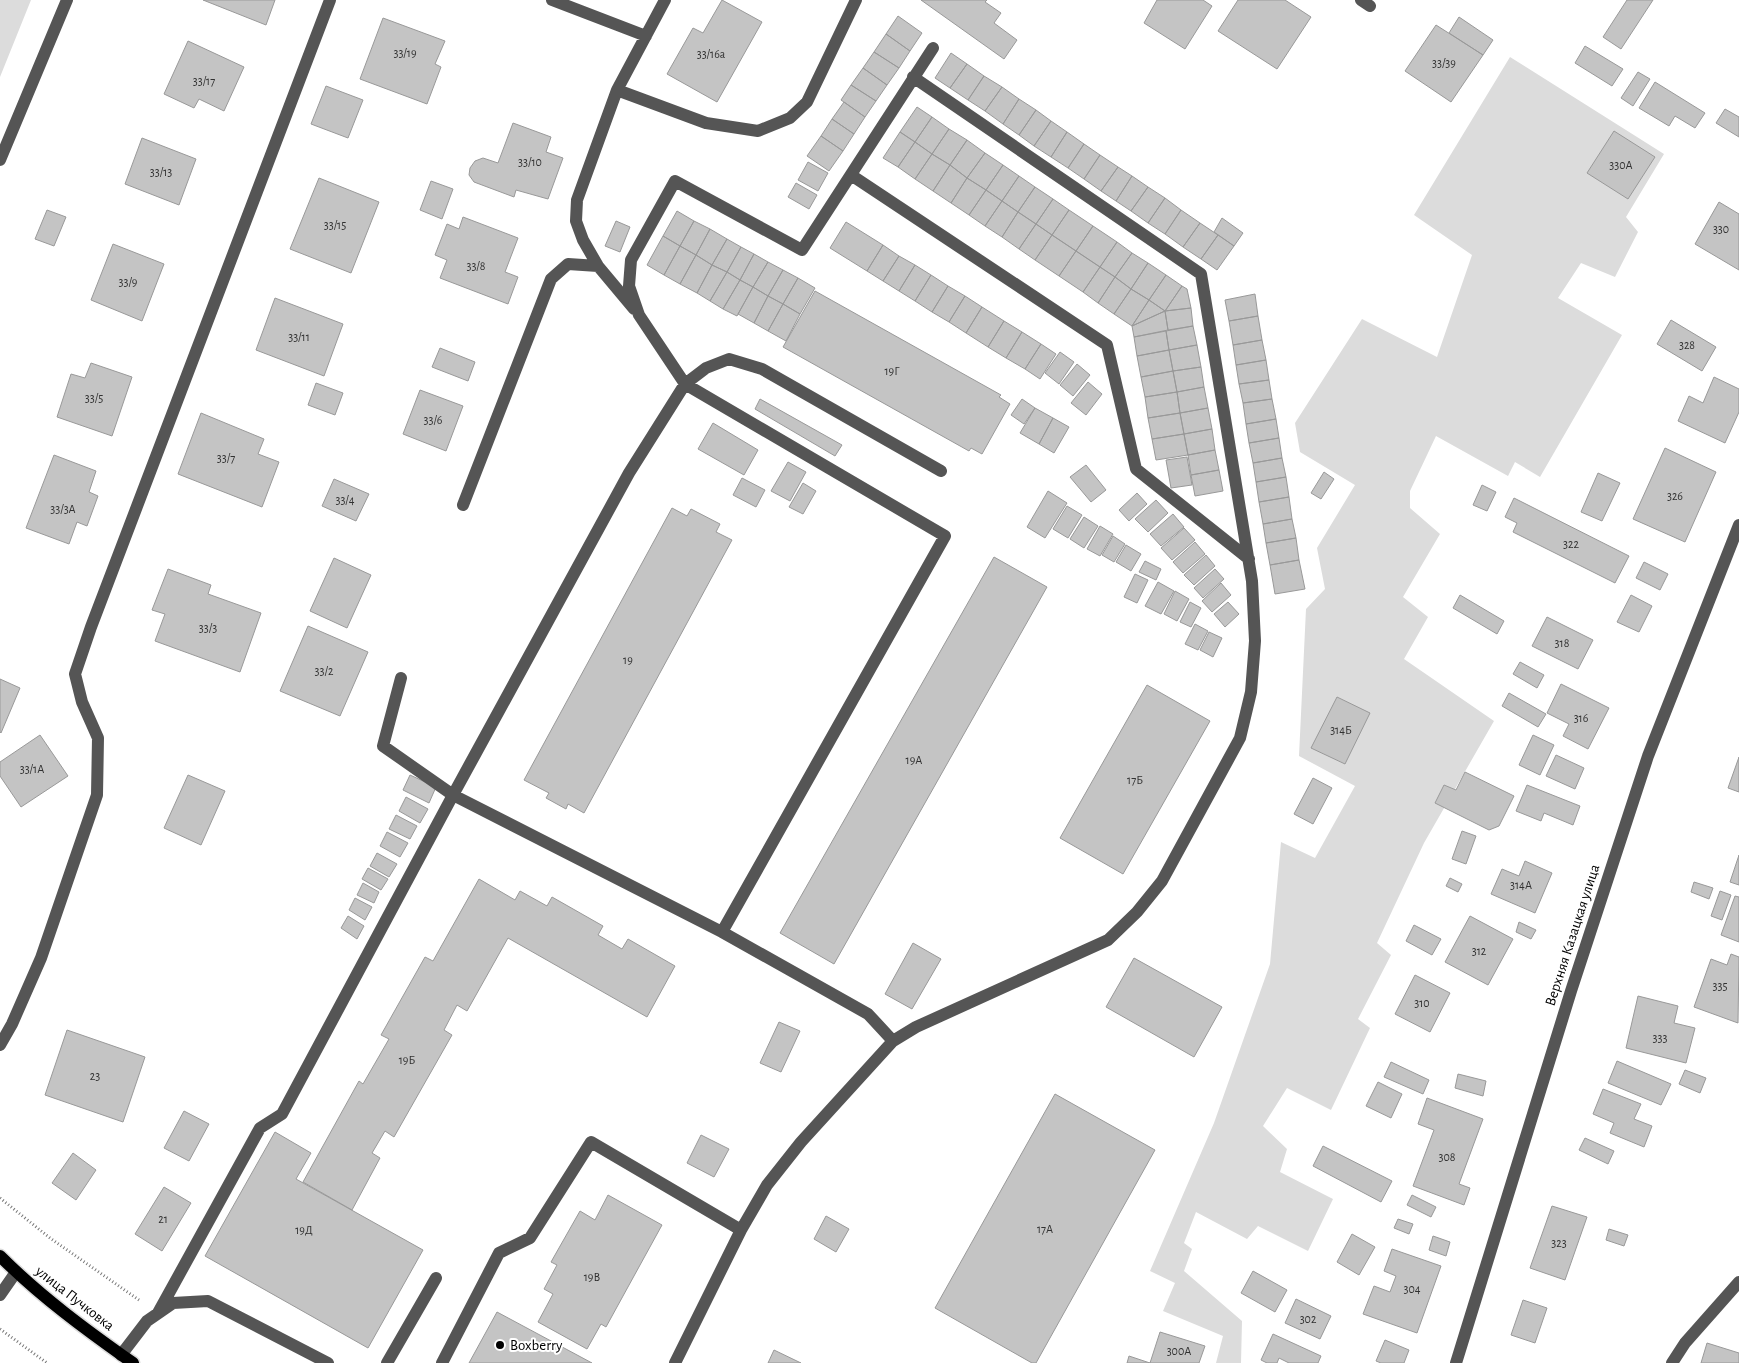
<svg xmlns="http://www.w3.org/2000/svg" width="1739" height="1363" viewBox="0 0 1739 1363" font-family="'Alegreya Sans',sans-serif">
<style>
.green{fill:#dcdcdc}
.building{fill:#c4c4c4;stroke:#999}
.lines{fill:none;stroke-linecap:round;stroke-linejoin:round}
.major-casing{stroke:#dbdbdb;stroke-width:15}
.path{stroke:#777;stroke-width:3;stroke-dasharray:1 2.5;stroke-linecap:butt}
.minor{stroke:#555;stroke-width:12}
.major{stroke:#000;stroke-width:12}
.poi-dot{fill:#000;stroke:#fff;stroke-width:2}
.labels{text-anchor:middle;stroke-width:4;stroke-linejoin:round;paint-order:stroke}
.number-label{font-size:12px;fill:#313131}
.street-label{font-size:15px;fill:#000;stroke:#fff}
.poi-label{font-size:15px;fill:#000;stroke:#fff;text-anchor:start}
</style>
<rect width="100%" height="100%" fill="#fff"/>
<path class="green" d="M0,0H31L0,77Z
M1510,57L1664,154L1626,217L1638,232L1615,277L1581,263L1558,298L1622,335L1540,477L1515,462L1508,476L1436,436L1410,491V508L1440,534L1403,597L1428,617L1404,659L1494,721L1424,843L1377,943L1391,955L1358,1019L1370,1028L1331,1110L1287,1088L1263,1126L1287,1149L1280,1172L1333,1199L1308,1251L1258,1226L1247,1239L1196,1212L1184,1243L1192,1249L1184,1271L1242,1321L1241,1363H1216L1223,1336L1163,1311L1175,1283L1150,1271L1214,1123L1270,964L1281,842L1315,858L1355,786L1299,756L1306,609L1325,589L1317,548L1355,485L1300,452L1295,423L1362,319L1437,357L1472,255L1414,215Z"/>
<path class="building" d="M203,0H275L266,25Z
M722,0L762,22L717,102L667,74L693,28L703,33Z
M921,0H987L985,2L1001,13L994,23L1017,40L1004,59Z
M1157,0H1203L1212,6L1185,49L1144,23Z
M1238,0H1285L1311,17L1277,69L1218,31Z
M1627,0H1653L1621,49L1603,37Z
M898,16L922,33L910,51L886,34Z
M1459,17L1493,40L1483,55L1449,33Z
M383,18L445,41L435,64L441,67L427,104L360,79Z
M1436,25L1483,55L1451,102L1405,71Z
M886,34L910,51L899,68L874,52Z
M188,41L244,67L224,111L199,99L194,108L164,94Z
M1585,46L1623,69L1612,86L1575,63Z
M874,52L899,68L887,85L863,68Z
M951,53L967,64L950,88L935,78Z
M967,64L984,76L968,100L950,88Z
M863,68L887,85L876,101L851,85Z
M1638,72L1650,79L1633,106L1621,98Z
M984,76L1002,87L985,111L968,100Z
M1655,82L1705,113L1695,128L1675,116L1669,126L1639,108Z
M851,85L876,101L865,117L841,100Z
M326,86L363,100L348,138L311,124Z
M1002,87L1019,99L1003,124L985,111Z
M1019,99L1036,110L1019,135L1003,124Z
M844,102L865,117L854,134L832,119Z
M917,107L932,117L915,142L900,132Z
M1725,109L1739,117V137L1716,123Z
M1036,110L1051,121L1034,146L1019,135Z
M932,117L949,129L932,154L915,142Z
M832,119L854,134L843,151L821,136Z
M1051,121L1067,132L1051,157L1034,146Z
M513,123L551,137L546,152L563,158L548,199L516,190L514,197L474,182L469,175L470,168L475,161L483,158L498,163Z
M949,129L967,140L950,165L932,154Z
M1614,131L1655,157L1628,199L1587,173Z
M900,132L915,142L898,167L883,158Z
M1067,132L1084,144L1068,168L1051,157Z
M821,136L843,151L829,171L807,156Z
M142,138L196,159L179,205L125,184Z
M967,140L985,153L967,178L950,165Z
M915,142L932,154L915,179L898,167Z
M1084,144L1100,155L1084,179L1068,168Z
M985,153L1003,165L986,190L967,178Z
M932,154L950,165L933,191L915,179Z
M1100,155L1118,167L1101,191L1084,179Z
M808,162L828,173L818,191L798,180Z
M950,165L967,178L951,203L933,191Z
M1003,165L1019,176L1002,201L986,190Z
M1118,167L1132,176L1116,201L1101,191Z
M1019,176L1035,187L1018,212L1002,201Z
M1132,176L1148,187L1131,211L1116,201Z
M319,178L379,202L351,273L290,249Z
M967,178L986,190L969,215L951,203Z
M431,181L453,189L442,219L420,210Z
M796,183L817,195L809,209L788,197Z
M1035,187L1053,199L1036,224L1018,212Z
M1148,187L1165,198L1148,223L1131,211Z
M986,190L1002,201L985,226L969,215Z
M1165,198L1181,210L1165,234L1148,223Z
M1053,199L1069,210L1052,235L1036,224Z
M1002,201L1018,212L1002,237L985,226Z
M1719,202L1739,214V270L1695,244Z
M47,210L66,217L54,246L35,239Z
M1069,210L1093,226L1076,251L1052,235Z
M1181,210L1200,223L1183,247L1165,234Z
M677,211L694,221L680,246L663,236Z
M1018,212L1036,224L1019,249L1002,237Z
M463,217L518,238L505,272L518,277L508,304L440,278L447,260L435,255L447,224L459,229Z
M1222,218L1243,233L1234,246L1214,232Z
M616,221L630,227L620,252L605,246Z
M694,221L710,229L696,255L680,246Z
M846,222L883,245L867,271L830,248Z
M1200,223L1218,235L1201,259L1183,247Z
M1036,224L1052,235L1035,260L1019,249Z
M1093,226L1117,242L1100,267L1076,251Z
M710,229L727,239L712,265L696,255Z
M1052,235L1076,251L1059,276L1035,260Z
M1218,235L1234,246L1217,270L1201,259Z
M663,236L680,246L664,275L647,265Z
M727,239L741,247L727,272L712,265Z
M1117,242L1132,253L1115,277L1100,267Z
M113,244L164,264L142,321L91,300Z
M883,245L899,256L883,281L867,271Z
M680,246L696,255L680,284L664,275Z
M741,247L754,254L740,280L727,272Z
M1076,251L1100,267L1083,292L1059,276Z
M1132,253L1148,263L1131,289L1115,277Z
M754,254L768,262L753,287L740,280Z
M696,255L712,265L697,293L680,284Z
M899,256L915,265L899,291L883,281Z
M768,262L783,270L768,296L753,287Z
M1148,263L1166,275L1149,300L1131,289Z
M712,265L727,272L710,301L697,293Z
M915,265L931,275L915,301L899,291Z
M1100,267L1115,277L1098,303L1083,292Z
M783,270L798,278L783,304L768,296Z
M727,272L740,280L723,309L710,301Z
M931,275L948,286L932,312L915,301Z
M1166,275L1182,286L1165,311L1149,300Z
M1115,277L1131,289L1114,314L1098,303Z
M798,278L815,288L800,314L783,304Z
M740,280L753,287L737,316L723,309Z
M948,286L965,296L949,322L932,312Z
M1182,286L1187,289L1191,308L1165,311Z
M753,287L768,296L754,323L738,314Z
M1131,289L1149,300L1132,326L1114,314Z
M815,291L1001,395L999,397L1010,404L982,454L971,448L969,451L783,347Z
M1255,294L1258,316L1229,321L1225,300Z
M768,296L783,304L768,331L754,323Z
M965,296L982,307L966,333L949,322Z
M275,298L343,324L324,376L256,350Z
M1149,300L1165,311L1132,326Z
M783,304L800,314L786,341L768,331Z
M982,307L1004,321L988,347L966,333Z
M1191,308L1193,326L1168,330L1165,311Z
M1165,311L1168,330L1134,337L1132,326Z
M1258,316L1262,340L1233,345L1229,321Z
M1671,320L1716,347L1702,371L1657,344Z
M1004,321L1022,332L1006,358L988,347Z
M1193,326L1197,345L1169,350L1166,331Z
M1166,331L1169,350L1137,356L1134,337Z
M1022,332L1041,344L1025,369L1006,358Z
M1262,340L1266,360L1236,365L1233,345Z
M1041,344L1056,354L1040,379L1025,369Z
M1197,345L1201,367L1173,371L1169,350Z
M440,348L475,362L468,381L432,367Z
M1169,350L1173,371L1141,377L1137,356Z
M1060,352L1074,362L1059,384L1045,373Z
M1266,360L1269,380L1239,384L1236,365Z
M91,363L132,377L112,436L57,417L71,374L85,378Z
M1077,364L1090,375L1073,396L1060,385Z
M1201,367L1204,387L1177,392L1173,371Z
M1173,371L1177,392L1145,397L1141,377Z
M1714,377L1739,389V412L1725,443L1678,421L1689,396L1703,403Z
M1269,380L1272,399L1243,403L1239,384Z
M1088,382L1102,394L1086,415L1071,403Z
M316,383L343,393L335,415L308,405Z
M1204,387L1208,408L1180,413L1177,392Z
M420,390L463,406L446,451L403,434Z
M1177,392L1180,413L1148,418L1145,397Z
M760,399L842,445L835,456L755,409Z
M1022,399L1035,408L1024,424L1011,415Z
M1272,399L1276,419L1246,424L1243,403Z
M1035,408L1053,418L1039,444L1020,433Z
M1208,408L1212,429L1184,434L1180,413Z
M201,413L264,439L258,454L279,462L262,507L178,474Z
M1180,413L1184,434L1152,439L1148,418Z
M1053,418L1069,427L1054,453L1039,444Z
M1276,419L1279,438L1249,443L1246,424Z
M713,423L758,450L744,475L698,449Z
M1212,429L1215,450L1188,455L1184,434Z
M1184,434L1188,455L1156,460L1152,439Z
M1279,438L1282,458L1253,463L1249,443Z
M1665,448L1716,472L1685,542L1633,519Z
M1215,450L1219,470L1191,475L1188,455Z
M54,455L96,471L89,492L98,496L87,526L77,522L69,544L26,528Z
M1187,457L1192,485L1171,488L1166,460Z
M1282,458L1286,477L1256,482L1253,463Z
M788,462L806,472L790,501L771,491Z
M1086,465L1106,490L1091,502L1070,477Z
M1219,470L1223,491L1195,496L1191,475Z
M1324,472L1334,479L1321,499L1311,493Z
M1598,473L1620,483L1602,521L1581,512Z
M1286,477L1289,497L1259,502L1256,482Z
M742,478L765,490L756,507L733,495Z
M334,479L369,494L356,521L322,506Z
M803,483L816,491L803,514L789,507Z
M1482,485L1496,492L1487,511L1473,505Z
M1048,491L1067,503L1045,538L1027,527Z
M1137,493L1147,504L1129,521L1119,510Z
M1289,497L1292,519L1263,524L1259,502Z
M1514,498L1629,556L1615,583L1513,532L1517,523L1505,517Z
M1156,500L1168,513L1148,532L1135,519Z
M1067,506L1082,515L1068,538L1053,529Z
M672,508L687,516L691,509L720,524L716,532L732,540L584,813L568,804L566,809L546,798L549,793L524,780Z
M1173,514L1184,527L1161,546L1150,534Z
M1084,517L1098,526L1084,548L1070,539Z
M1292,519L1296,538L1266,543L1263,524Z
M1100,526L1113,534L1100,556L1087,549Z
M1184,528L1195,540L1172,560L1161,548Z
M1113,536L1125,544L1114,562L1102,555Z
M1296,538L1299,560L1270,565L1266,543Z
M1195,542L1205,554L1183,573L1173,562Z
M1126,545L1141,554L1131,571L1116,562Z
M1206,555L1215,566L1194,585L1184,575Z
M994,557L1047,587L834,964L780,933Z
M334,558L371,575L347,628L310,611Z
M1299,560L1305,589L1275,594L1270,565Z
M1145,561L1161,569L1156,580L1139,572Z
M1644,562L1668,574L1660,590L1636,578Z
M168,569L211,585L208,594L261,613L240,672L155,641L165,614L152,610Z
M1215,569L1224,579L1203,598L1194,588Z
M1135,574L1148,580L1137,603L1124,597Z
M1158,582L1174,591L1161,614L1145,606Z
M1221,583L1231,595L1212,612L1202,601Z
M1175,591L1189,599L1177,621L1164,614Z
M1460,595L1504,621L1497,634L1453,608Z
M1631,595L1652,606L1639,632L1617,622Z
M1190,602L1201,608L1191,627L1180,622Z
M1228,602L1239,614L1225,627L1214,614Z
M1547,617L1593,640L1578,669L1532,646Z
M1195,624L1208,631L1198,650L1185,644Z
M308,626L368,652L340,716L280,691Z
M1209,632L1222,638L1213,657L1200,650Z
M1520,662L1544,675L1537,688L1513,674Z
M0,679L20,688L1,733L0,732Z
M1561,684L1609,708L1588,749L1563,736L1569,724L1547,713Z
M1147,685L1210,721L1123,874L1060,838Z
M1509,693L1546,714L1538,727L1502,706Z
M1337,697L1370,713L1345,764L1311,748Z
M40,735L68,776L21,807L0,776V762Z
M1533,735L1554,745L1540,775L1519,765Z
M1556,755L1584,768L1575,789L1546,776Z
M1739,757V792L1728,788Z
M1465,772L1514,796L1499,826L1489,830L1435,803L1444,785L1456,790Z
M188,775L225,791L201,845L164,828Z
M410,775L436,787L429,803L403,790Z
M1313,778L1332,788L1313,824L1294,814Z
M1527,785L1580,806L1573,825L1544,813L1541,821L1516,811Z
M406,797L428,809L420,823L399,811Z
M396,815L417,826L410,839L389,829Z
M1462,831L1476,836L1466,864L1452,859Z
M387,832L408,843L400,857L380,846Z
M377,853L397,864L389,877L370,866Z
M1739,855V885L1730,882Z
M1525,861L1552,873L1535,913L1491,894L1502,869L1519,876Z
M368,868L388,879L381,890L362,879Z
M1450,878L1462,884L1458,892L1446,886Z
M479,879L515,900L520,891L547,906L552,897L603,926L598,935L622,949L628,939L675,966L647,1017L508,938L467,1011L457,1005L444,1030L452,1035L394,1137L385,1131L372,1153L380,1158L352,1210L303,1182L359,1081L363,1084L389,1039L381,1035L425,957L433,961Z
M1694,882L1713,888L1709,899L1691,892Z
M363,883L379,892L374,903L357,895Z
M1720,891L1731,895L1722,920L1711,916Z
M1735,896L1739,897V942L1721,935Z
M355,898L372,907L365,920L349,910Z
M348,916L364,926L357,939L341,928Z
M1470,916L1513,939L1488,985L1445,962Z
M1519,922L1536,930L1531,939L1516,932Z
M1414,925L1441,939L1432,955L1406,941Z
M913,943L941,959L912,1009L885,994Z
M1731,954L1739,957L1738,1023L1694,1007L1711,959L1727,965Z
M1134,958L1222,1007L1194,1057L1106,1007Z
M1415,975L1450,993L1430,1032L1395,1014Z
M1638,996L1678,1006L1674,1023L1695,1028L1686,1063L1626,1048Z
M779,1022L800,1031L781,1072L760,1063Z
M67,1030L145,1057L123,1122L45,1095Z
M1617,1061L1671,1084L1661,1105L1608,1083Z
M1391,1062L1429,1080L1423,1094L1384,1077Z
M1685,1070L1706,1078L1700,1093L1679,1084Z
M1458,1074L1486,1081L1483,1096L1455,1088Z
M1378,1082L1402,1094L1391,1118L1366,1106Z
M1603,1089L1641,1104L1634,1119L1652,1126L1644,1147L1610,1133L1614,1123L1593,1114Z
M1055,1094L1155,1150L1036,1363H1032L935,1308Z
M1427,1098L1483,1119L1459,1184L1470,1188L1464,1205L1413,1186L1434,1130L1418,1124Z
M184,1111L209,1124L189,1161L164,1148Z
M275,1132L311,1153L296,1179L423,1250L368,1348L205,1256Z
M701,1135L729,1149L714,1177L687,1163Z
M1585,1138L1614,1151L1608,1164L1579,1150Z
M1323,1146L1392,1181L1381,1202L1313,1166Z
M73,1153L96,1170L76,1200L52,1183Z
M164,1187L191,1203L162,1251L135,1234Z
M608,1195L662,1225L606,1327L601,1324L587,1349L538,1322L553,1294L544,1289L557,1265L551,1262L580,1211L595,1220Z
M1412,1195L1436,1207L1431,1217L1407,1205Z
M1552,1206L1587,1217L1565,1280L1530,1268Z
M826,1216L849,1229L836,1252L814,1239Z
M1398,1219L1413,1224L1409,1234L1394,1228Z
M1609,1229L1628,1235L1624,1246L1606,1240Z
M1352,1234L1375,1247L1359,1275L1337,1262Z
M1433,1236L1450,1242L1446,1256L1429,1250Z
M1392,1249L1441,1266L1417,1333L1363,1314L1374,1286L1390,1292L1396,1276L1384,1271Z
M1253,1271L1287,1290L1275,1312L1241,1293Z
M1296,1299L1331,1316L1320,1339L1285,1323Z
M1523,1300L1547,1308L1535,1343L1511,1335Z
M497,1312L592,1363H469Z
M1160,1332L1205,1346L1199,1363H1127L1129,1356L1150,1363Z
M1273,1334L1321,1356L1318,1363H1289L1279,1358L1277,1363H1267L1261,1360Z
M1385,1340L1409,1350L1404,1363H1381L1376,1361Z
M1707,1343L1739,1353V1363H1701Z
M774,1350L801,1363H768Z"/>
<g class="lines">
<g class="major-casing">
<path id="major" d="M0,1256C40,1296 86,1330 133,1363"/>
</g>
<path class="path" d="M0,1198L50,1238L139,1300
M0,1329L47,1363"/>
<path class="minor" d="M552,0L646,36
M1361,0L1370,6
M933,48L802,250L675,181L631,260L629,286L639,315L685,384L706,368L729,359L762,369L941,471
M617,90L706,123L758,131L790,118L807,102L856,0
M0,160L67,0
M851,175L1107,345L1136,469L1249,559
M634,309L598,266L583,240L576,221L577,200L617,90L665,0
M463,505L551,279L568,264L598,266
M401,678L383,746L453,795L722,932
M0,1045L12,1024L41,958L97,795L98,738L82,702L75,674L91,627L330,0
M0,1295L16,1272
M158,1313L260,1128L282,1114L453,795L629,473L685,384L945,536L722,932L868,1014L893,1041
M121,1355L147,1321L173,1303L208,1301L328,1363
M387,1363L436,1278
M442,1363L499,1253L530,1238L591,1142L741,1230
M675,1363L741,1230L767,1185L801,1142L893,1041L916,1027L1108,940L1137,912L1162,881L1240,738L1251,692L1255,641L1252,581L1201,274L913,77
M1456,1363L1571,991L1648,756L1739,525
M1672,1363L1685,1343L1739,1282"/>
<use href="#major" class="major"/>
</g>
<circle class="poi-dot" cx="500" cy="1345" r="5"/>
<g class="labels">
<g class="number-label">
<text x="405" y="57">33/19</text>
<text x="711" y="58">33/16а</text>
<text x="1444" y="67">33/39</text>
<text x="204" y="85">33/17</text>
<text x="530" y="166">33/10</text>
<text x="1621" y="169">330А</text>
<text x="161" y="176">33/13</text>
<text x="335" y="229">33/15</text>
<text x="1721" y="233">330</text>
<text x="476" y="270">33/8</text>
<text x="128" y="286">33/9</text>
<text x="299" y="341">33/11</text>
<text x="1687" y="349">328</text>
<text x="892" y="375">19Г</text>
<text x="94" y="402">33/5</text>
<text x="433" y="424">33/6</text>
<text x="226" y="462">33/7</text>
<text x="1675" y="500">326</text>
<text x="345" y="504">33/4</text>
<text x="63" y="513">33/3А</text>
<text x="1571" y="548">322</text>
<text x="208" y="632">33/3</text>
<text x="1562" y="647">318</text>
<text x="628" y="664">19</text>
<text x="324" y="675">33/2</text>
<text x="1581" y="722">316</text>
<text x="1341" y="734">314Б</text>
<text x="914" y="764">19А</text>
<text x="32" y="773">33/1А</text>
<text x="1135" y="784">17Б</text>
<text x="1521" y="889">314А</text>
<text x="1479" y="955">312</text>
<text x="1720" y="990">335</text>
<text x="1422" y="1007">310</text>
<text x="1660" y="1042">333</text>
<text x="407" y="1064">19Б</text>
<text x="95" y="1080">23</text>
<text x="1447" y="1161">308</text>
<text x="163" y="1223">21</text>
<text x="1045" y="1233">17А</text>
<text x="304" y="1234">19Д</text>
<text x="1559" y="1247">323</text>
<text x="592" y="1281">19В</text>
<text x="1412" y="1293">304</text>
<text x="1308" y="1323">302</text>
<text x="1179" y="1355">300А</text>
</g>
<g class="street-label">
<text transform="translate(1572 935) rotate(-72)" y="5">Верхняя Казацкая улица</text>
<text transform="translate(75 1298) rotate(38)" y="5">улица Пучковка</text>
</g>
<g class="poi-label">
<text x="510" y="1350">Boxberry</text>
</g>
</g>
</svg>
